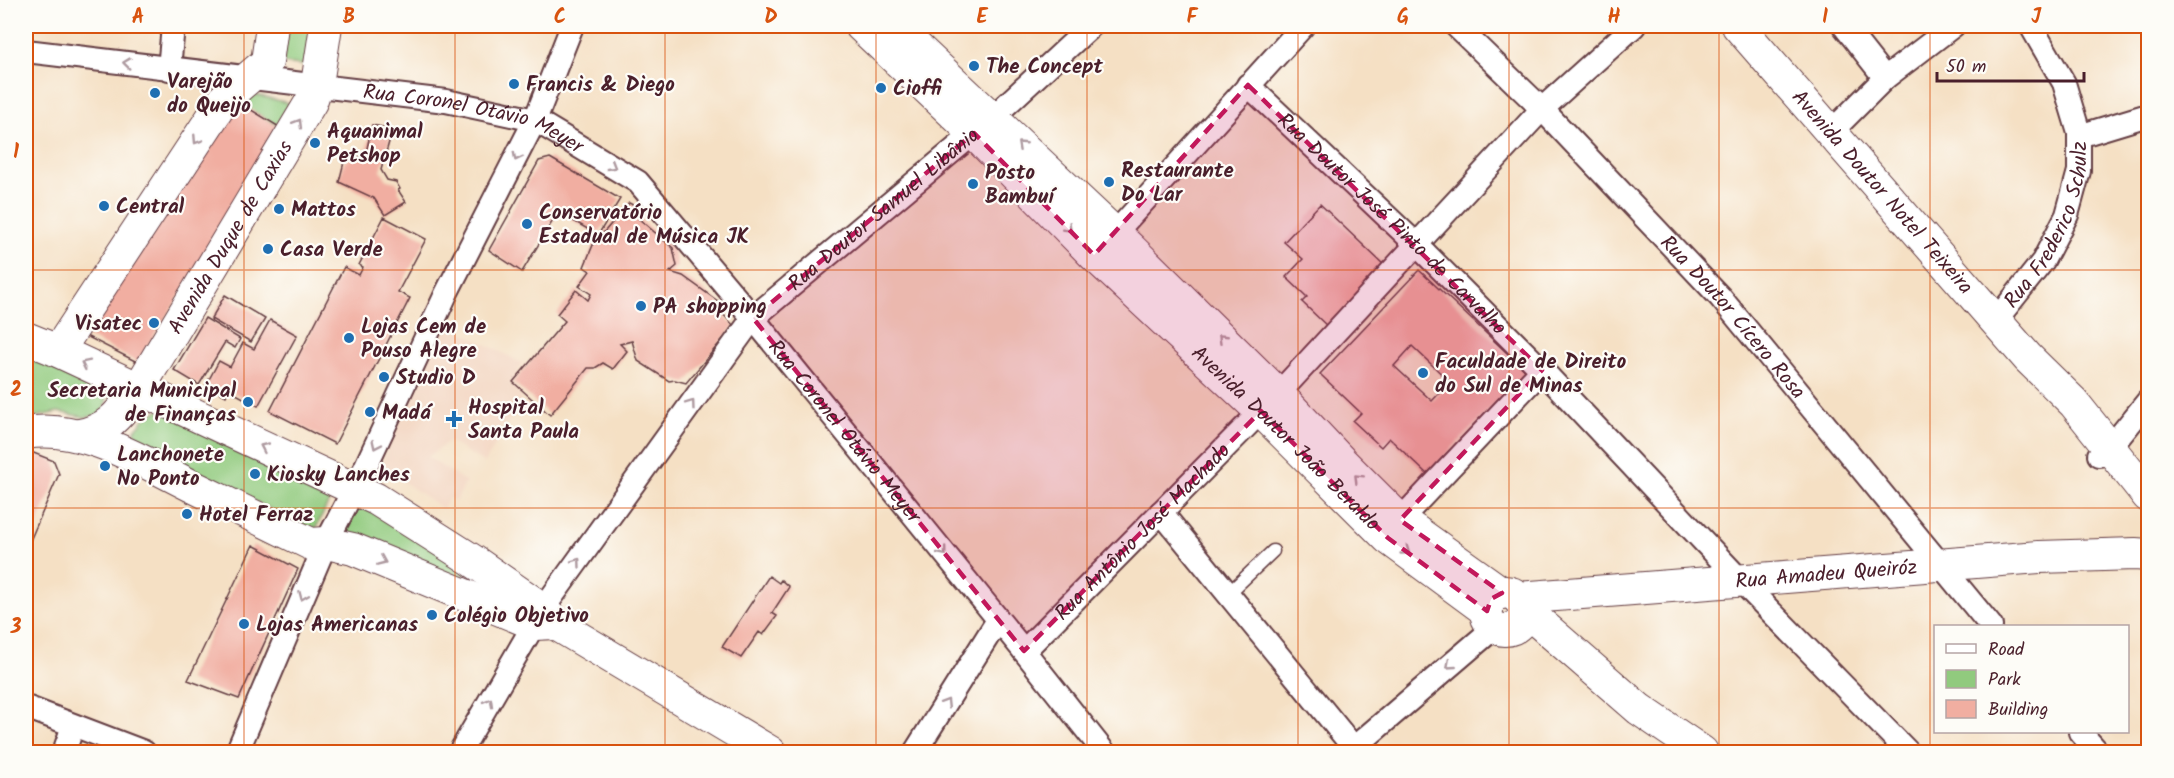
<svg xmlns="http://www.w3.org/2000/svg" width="2174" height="778" viewBox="0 0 2174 778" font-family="Kalam,sans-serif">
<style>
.built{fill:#f3d4bf}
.green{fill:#91ca7e;stroke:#6e7454;stroke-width:1.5}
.building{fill:#f1aea1;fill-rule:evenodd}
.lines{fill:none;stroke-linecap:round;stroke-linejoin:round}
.lane-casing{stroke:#643c42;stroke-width:15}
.street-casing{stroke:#643c42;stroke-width:26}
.secondary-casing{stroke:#643c42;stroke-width:34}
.lane{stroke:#fff;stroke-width:12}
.street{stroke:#fff;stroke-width:22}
.secondary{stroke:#fff;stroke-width:32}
.oneway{stroke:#ae9aa0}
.marked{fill:#c2185b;fill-opacity:0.2;stroke:#c2185b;stroke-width:4.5;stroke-dasharray:12 8;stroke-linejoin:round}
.grid{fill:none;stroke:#d8530f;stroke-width:1.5;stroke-opacity:0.55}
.poi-dot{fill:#1f6fb2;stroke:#fdfcf7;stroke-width:2}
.labels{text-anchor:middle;stroke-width:4.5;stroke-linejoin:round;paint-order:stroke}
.poi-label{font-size:21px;font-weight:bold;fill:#4a1f2b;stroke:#fdfcf7;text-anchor:start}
.street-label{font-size:21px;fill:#4a1f2b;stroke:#fdfcf7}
.neatline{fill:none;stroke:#d8530f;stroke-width:2}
.grid-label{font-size:20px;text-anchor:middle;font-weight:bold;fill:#d8530f}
</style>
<rect width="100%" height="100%" fill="#fdfcf7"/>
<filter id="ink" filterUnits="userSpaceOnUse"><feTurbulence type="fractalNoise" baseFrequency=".0167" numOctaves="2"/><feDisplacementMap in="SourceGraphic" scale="12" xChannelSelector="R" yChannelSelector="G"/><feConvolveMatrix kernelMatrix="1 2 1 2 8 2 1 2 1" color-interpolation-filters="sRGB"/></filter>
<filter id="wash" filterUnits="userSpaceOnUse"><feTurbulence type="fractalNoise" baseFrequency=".008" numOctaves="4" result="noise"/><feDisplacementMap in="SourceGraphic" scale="24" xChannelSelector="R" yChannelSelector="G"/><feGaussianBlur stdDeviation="1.35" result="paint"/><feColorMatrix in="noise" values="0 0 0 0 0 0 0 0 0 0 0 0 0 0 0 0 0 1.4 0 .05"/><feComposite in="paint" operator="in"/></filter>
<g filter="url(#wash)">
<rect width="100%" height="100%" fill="#f5e0c4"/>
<path class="built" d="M435,318L522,363L513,382L522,397L485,463L449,441L428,457L466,482L456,501L449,498L443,509L381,466Z"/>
<path class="green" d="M288,26H316L310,66L283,63Z
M240,91L300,106L286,131L235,100Z
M26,352L97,385L107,396L105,408L99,416L84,417L58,412L26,419Z
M164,408L334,491L315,530L138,447L135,430L147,416Z
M358,496L466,563V575L456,585L337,535Z"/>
<g id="blocks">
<path class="building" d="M235,100L286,131L137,362L82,334Z
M372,125L387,128L391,135L381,170L387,180L396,182L400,189L398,190L406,202L385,215L374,198L339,182L344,162L355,156L365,158Z
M550,158L620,199L598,235L558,212L522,272L489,250L539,161Z
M629,203L635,206L638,218L673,248L677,266L670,272L683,276L719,302L720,311L734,326L686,383L675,380L669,381L638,361L632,341L620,344L627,351L613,369L603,363L595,368H588L550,415L513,382L565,321L557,314L576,290L588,300L591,294L579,286L590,271L584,267L593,245Z
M1320,204L1385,266L1328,327L1302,302L1307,297L1286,277L1303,259L1284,242Z
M384,217L426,239L398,292L410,298L335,444L270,411L344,267L359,275L363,267L359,265Z
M1419,270L1526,371L1427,474L1389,438L1381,447L1353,421L1361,413L1320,374ZM1412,346L1450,382L1432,401L1394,366Z
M225,295L265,319L251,342L211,319Z
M205,318L240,339L235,348L225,342L199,385L174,370Z
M270,320L297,335L258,406L229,390L226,396L206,385L219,361L230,367L243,343L254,349Z
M26,450L54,461L59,474L26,550Z
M253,545L298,569L239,699L188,680Z
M769,576L779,583L781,580L789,587L772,613L777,616L763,635L759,632L741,658L722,647Z"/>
</g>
</g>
<g filter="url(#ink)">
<use href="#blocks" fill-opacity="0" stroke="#643c42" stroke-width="1.5"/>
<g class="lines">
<g class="lane-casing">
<path id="lane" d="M1228,594L1273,551"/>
</g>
<g class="street-casing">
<g id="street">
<path id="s1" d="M1456,26L1542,109L1720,297L1991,626"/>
<path d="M1844,26L1885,78"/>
<path id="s2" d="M26,51L446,101L535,120L638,182L753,318L1024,651L1104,752"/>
<path d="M169,69L173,26"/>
<path id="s3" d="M1248,85L1417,245L1542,370L1740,580L1908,752"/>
<path d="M1830,133L1885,78L1953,26"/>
<path d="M2079,136L2148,115"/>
<path d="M1106,243L1303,26"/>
<path id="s4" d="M1996,320L2043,261L2067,215L2079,171V133L2064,83L2031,26"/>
<path d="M2099,455L2110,448L2148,401"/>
<path d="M1161,512L1354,748"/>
<path d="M1400,520L1542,370"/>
<path id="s5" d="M1024,651L1278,394L1542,109L1634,26"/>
<path d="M26,707L144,752"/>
<path d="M2080,732L2098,752"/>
<path d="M64,752L73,726"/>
<path d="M237,752L326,543L365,468L447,292L535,120L572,26"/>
<path id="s6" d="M460,752L543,609L753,318L992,118L1091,26"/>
<path d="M915,752L998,620"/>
<path d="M1349,752L1495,627"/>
</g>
</g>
<g class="secondary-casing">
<g id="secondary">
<path id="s7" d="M861,26L974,133L1094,255L1261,411L1388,538L1487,611"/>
<path d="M894,26L1132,250L1278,394L1342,462L1400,520L1502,593"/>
<path id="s8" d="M1738,26L2028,358L2074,403L2148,496"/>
<path d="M26,338L58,351L376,499L472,560L531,601L543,609L554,623L770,752"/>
<path d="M58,351L225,98L267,62L272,26"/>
<path d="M26,433C82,423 145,463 194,487C233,506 272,525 311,544L326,543L353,549L535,624L554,623"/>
<path id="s9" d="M80,435C110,429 120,413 138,390L311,102L317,84L326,26"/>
<circle cx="1505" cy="611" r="19"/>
<path id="s10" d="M1518,598L2039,557L2135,554L2148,555"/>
<path d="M1524,609L1639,709L1702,752"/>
</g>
</g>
<use href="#lane" class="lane"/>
<use href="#street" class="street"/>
<use href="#secondary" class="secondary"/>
</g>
<defs><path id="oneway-chevron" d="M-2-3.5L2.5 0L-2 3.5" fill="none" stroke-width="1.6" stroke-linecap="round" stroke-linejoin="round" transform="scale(1.5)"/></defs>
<g class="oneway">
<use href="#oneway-chevron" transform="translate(127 63) rotate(-173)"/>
<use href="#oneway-chevron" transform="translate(298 123) rotate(-59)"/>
<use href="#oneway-chevron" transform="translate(197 140) rotate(123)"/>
<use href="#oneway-chevron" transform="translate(1021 145) rotate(-137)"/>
<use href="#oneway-chevron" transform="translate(517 157) rotate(117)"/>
<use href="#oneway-chevron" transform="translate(612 166) rotate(31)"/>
<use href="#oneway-chevron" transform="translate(1068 228) rotate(45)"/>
<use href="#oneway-chevron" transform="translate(1222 338) rotate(-136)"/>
<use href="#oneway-chevron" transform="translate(85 364) rotate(-154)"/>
<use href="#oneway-chevron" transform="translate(691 404) rotate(-54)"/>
<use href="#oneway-chevron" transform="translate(376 445) rotate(115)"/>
<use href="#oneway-chevron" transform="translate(264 447) rotate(-155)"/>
<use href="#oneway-chevron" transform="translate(1358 478) rotate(-135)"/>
<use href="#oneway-chevron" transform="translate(1406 551) rotate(36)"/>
<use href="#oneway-chevron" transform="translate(943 552) rotate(51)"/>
<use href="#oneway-chevron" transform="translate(382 561) rotate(23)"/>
<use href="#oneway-chevron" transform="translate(577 562) rotate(-54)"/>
<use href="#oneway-chevron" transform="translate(303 596) rotate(113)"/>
<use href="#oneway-chevron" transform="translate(1450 665) rotate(139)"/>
<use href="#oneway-chevron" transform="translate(489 702) rotate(-60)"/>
<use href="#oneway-chevron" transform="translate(946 703) rotate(-58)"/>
</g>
</g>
<path class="marked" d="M1248,85L1542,370L1400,520L1502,593L1491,599L1487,611L1388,538L1261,411L1024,651L753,318L974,133L1094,255Z"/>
<path class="grid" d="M244,26V752M455,26V752M665,26V752M876,26V752M1087,26V752M1298,26V752M1509,26V752M1719,26V752M1930,26V752M26,270H2148M26,508H2148"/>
<g class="poi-dot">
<circle cx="974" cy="66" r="6"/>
<circle cx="514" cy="84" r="6"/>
<circle cx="881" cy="88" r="6"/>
<circle cx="155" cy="93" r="6"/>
<circle cx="315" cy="143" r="6"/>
<circle cx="1109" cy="182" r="6"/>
<circle cx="973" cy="184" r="6"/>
<circle cx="104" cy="206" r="6"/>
<circle cx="279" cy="209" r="6"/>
<circle cx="527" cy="224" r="6"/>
<circle cx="268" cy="249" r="6"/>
<circle cx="641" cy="306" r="6"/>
<circle cx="154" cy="323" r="6"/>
<circle cx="349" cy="338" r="6"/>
<circle cx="1423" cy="373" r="6"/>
<circle cx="384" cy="377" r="6"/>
<circle cx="248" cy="402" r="6"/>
<circle cx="370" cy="412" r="6"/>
<path d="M451 410h6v6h6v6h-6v6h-6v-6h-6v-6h6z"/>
<circle cx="105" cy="466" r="6"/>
<circle cx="255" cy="474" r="6"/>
<circle cx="187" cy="514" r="6"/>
<circle cx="432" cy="615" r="6"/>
<circle cx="244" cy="624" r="6"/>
</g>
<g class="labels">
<g class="poi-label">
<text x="986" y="73">The Concept</text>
<text x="167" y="88">Varejão<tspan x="167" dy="24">do Queijo</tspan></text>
<text x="526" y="91">Francis &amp; Diego</text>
<text x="893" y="95">Cioffi</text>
<text x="327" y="138">Aquanimal<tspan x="327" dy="24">Petshop</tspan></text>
<text x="1121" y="177">Restaurante<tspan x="1121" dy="24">Do Lar</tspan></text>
<text x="985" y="179">Posto<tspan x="985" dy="24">Bambuí</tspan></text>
<text x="116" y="213">Central</text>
<text x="291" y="216">Mattos</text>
<text x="539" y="219">Conservatório<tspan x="539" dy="24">Estadual de Música JK</tspan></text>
<text x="280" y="256">Casa Verde</text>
<text x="653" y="313">PA shopping</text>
<text x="142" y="330" text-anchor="end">Visatec</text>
<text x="361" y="333">Lojas Cem de<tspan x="361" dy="24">Pouso Alegre</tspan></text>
<text x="1435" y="368">Faculdade de Direito<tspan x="1435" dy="24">do Sul de Minas</tspan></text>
<text x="396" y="384">Studio D</text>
<text x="236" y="397" text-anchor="end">Secretaria Municipal<tspan x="236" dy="24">de Finanças</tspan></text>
<text x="468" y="414">Hospital<tspan x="468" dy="24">Santa Paula</tspan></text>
<text x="382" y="419">Madá</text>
<text x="117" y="461">Lanchonete<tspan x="117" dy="24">No Ponto</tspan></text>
<text x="267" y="481">Kiosky Lanches</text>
<text x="199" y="521">Hotel Ferraz</text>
<text x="444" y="622">Colégio Objetivo</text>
<text x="256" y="631">Lojas Americanas</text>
</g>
<g class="street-label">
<text dy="7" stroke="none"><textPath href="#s2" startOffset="454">Rua Coronel Otávio Meyer</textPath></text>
<text dy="7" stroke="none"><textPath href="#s8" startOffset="220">Avenida Doutor Notel Teixeira</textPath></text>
<text dy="7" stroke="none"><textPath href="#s6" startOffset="694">Rua Doutor Samuel Libânio</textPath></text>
<text dy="7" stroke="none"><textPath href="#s4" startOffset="111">Rua Frederico Schulz</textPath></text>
<text dy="7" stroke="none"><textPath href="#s3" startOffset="200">Rua Doutor José Pinto de Carvalho</textPath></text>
<text dy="7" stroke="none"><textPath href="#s9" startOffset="254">Avenida Duque de Caxias</textPath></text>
<text dy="7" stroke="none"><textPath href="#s1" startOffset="402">Rua Doutor Cícero Rosa</textPath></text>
<text dy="7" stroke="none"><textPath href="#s2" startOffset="958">Rua Coronel Otávio Meyer</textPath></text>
<text dy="7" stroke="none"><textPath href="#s7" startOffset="592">Avenida Doutor João Beraldo</textPath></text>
<text dy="7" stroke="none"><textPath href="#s5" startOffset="168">Rua Antônio José Machado</textPath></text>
<text dy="7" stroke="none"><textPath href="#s10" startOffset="309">Rua Amadeu Queiróz</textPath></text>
</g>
</g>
<rect width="2174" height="778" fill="none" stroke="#fdfcf7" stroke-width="66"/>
<rect x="1934" y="625" width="195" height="108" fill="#fdfcf7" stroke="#b5a4a5" stroke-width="1.5"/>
<rect x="1946" y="644" width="30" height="9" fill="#ffffff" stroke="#b5a4a5" stroke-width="1.5"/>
<text x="1988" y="655" font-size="18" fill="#4a1f2b">Road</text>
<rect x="1946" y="670" width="30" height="18" fill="#91ca7e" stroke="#b5a4a5" stroke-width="1.5"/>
<text x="1988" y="685" font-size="18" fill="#4a1f2b">Park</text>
<rect x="1946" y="700" width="30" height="18" fill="#f1aea1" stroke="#b5a4a5" stroke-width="1.5"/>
<text x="1988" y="715" font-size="18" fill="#4a1f2b">Building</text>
<path d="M1937 72v9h147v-9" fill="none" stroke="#4a1f2b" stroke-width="3"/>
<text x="1946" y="72" font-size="18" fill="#4a1f2b" stroke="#fdfcf7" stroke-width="4.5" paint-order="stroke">50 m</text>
<rect x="33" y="33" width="2108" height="712" class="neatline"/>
<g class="grid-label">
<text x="138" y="23">A</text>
<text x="349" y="23">B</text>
<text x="560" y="23">C</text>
<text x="771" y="23">D</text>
<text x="982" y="23">E</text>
<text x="1192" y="23">F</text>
<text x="1403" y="23">G</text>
<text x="1614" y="23">H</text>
<text x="1825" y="23">I</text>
<text x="2036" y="23">J</text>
<text x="16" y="158">1</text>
<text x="16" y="396">2</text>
<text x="16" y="633">3</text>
</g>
</svg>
